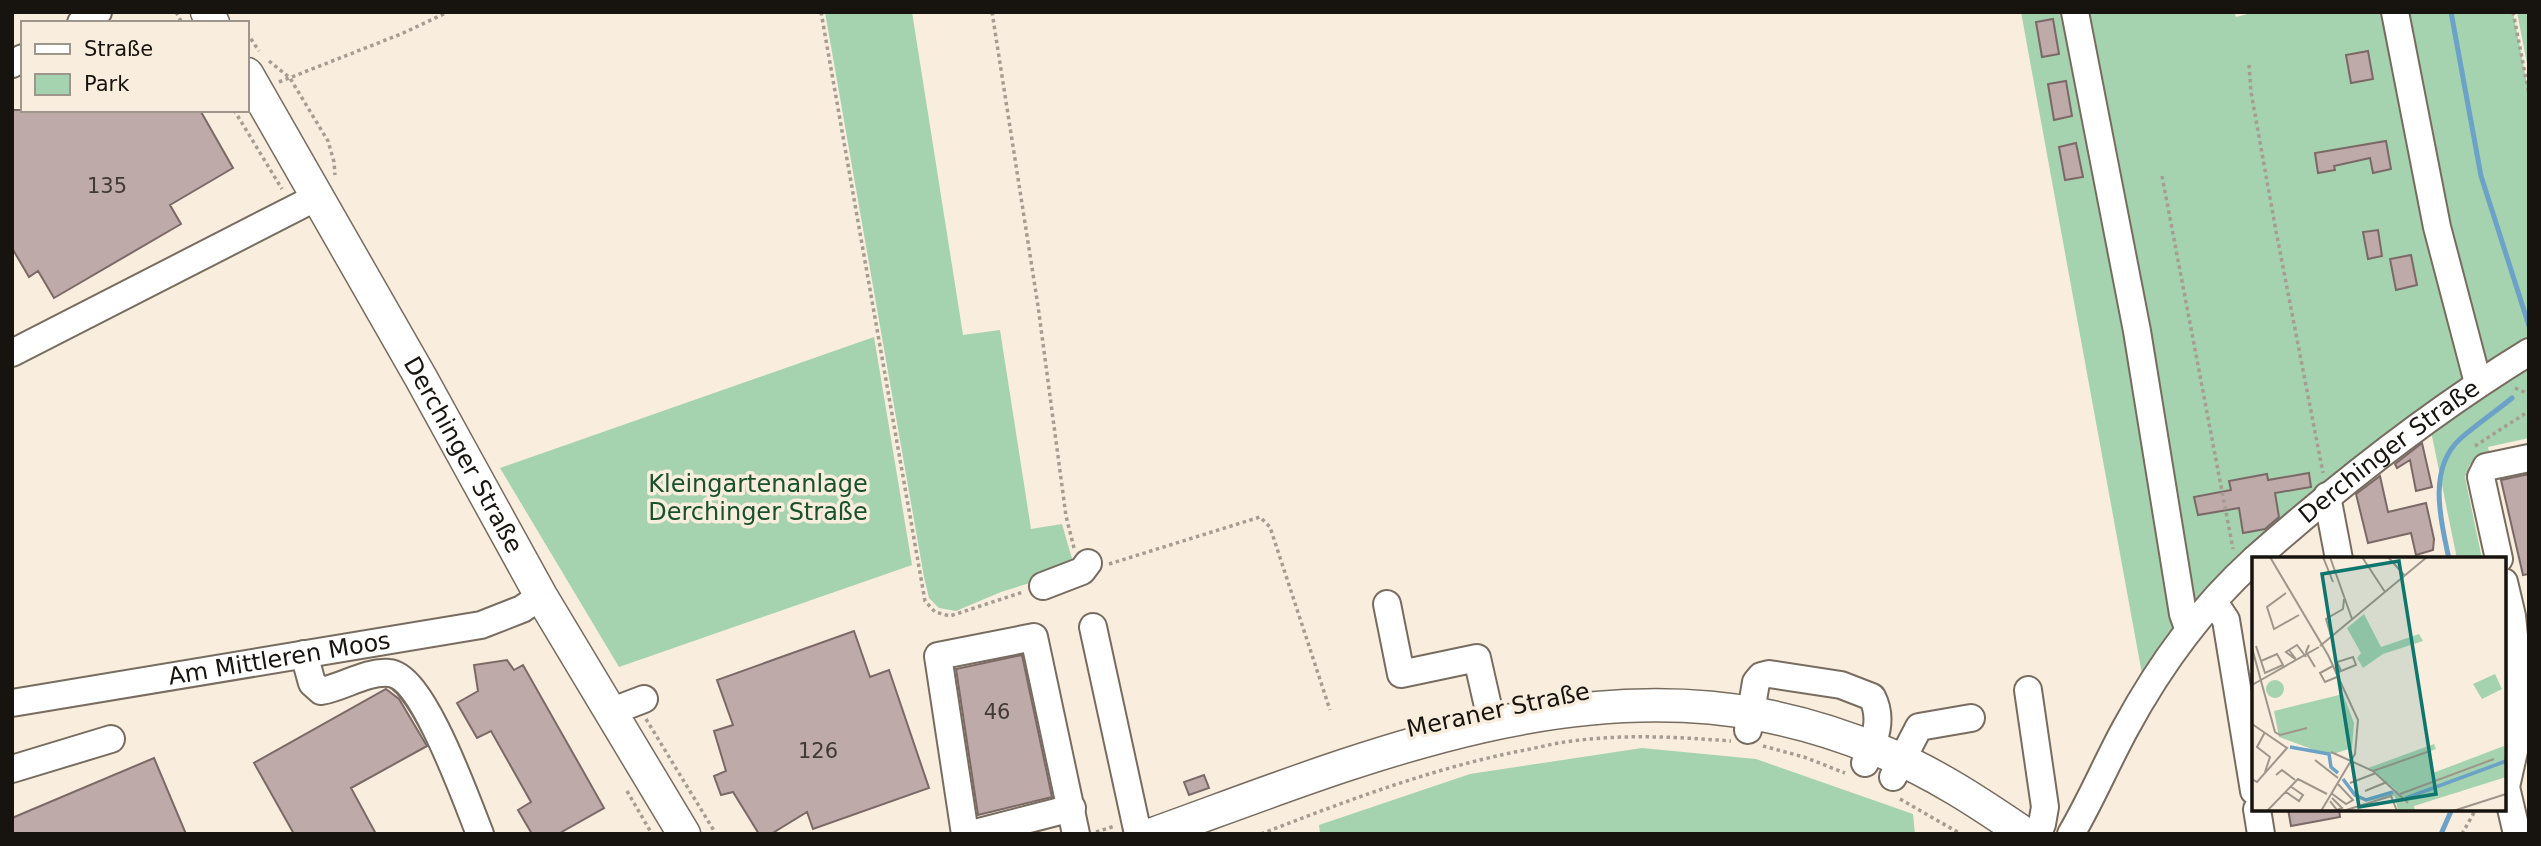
<svg xmlns="http://www.w3.org/2000/svg" width="2541" height="846" viewBox="0 0 2541 846" font-family="'DejaVu Sans',sans-serif">
<style>
.green{fill:#a5d2af}
.lines{fill:none;stroke-linecap:round;stroke-linejoin:round}
.stream{stroke:#6ca2c7;stroke-width:5}
.building{fill:#beaaa8;stroke:#7b6967;stroke-width:2}
.minor-casing{stroke:#776c5f;stroke-width:30}
.major-casing{stroke:#776c5f;stroke-width:35}
.path{stroke:#a69d92;stroke-width:3.5;stroke-dasharray:3.5 3.5;stroke-linecap:butt}
.minor{stroke:#fff;stroke-width:26}
.major{stroke:#fff;stroke-width:32}
.labels{text-anchor:middle;stroke-width:7;stroke-linejoin:round;paint-order:stroke}
.number-label{font-size:21px;fill:#413934}
.street-label{font-size:24px;fill:#17130e;stroke:#f9edde}
.park-label{font-size:24px;fill:#17522c;stroke:#f9edde}
.inset-river{fill:none;stroke:#6ca2c7;stroke-width:3.5}
.inset-road{fill:none;stroke:#9f968b;stroke-width:2}
.view{fill:#0f766e;fill-opacity:0.15;stroke:#0f766e;stroke-width:3.5}
.inset-edge{fill:none;stroke:#17130e;stroke-width:3.5}
</style>
<rect width="100%" height="100%" fill="#f9edde"/>
<path class="green" d="M825,12H912L963,335L1000,330L1031,529L1062,524L1075,569L1001,592L956,611L939,608L929,598L924,577Z
M2021,12H2234L2236,17L2255,12H2395L2478,383L2355,473L2144,685Z
M2402,12H2513L2529,94V344L2485,366L2477,361Z
M2517,12H2529V74Z
M874,337L912,565L619,667L500,468Z
M2529,358V438L2488,447L2491,461L2470,464L2465,477L2482,559H2457L2430,426Z
M1642,748L1756,759L1913,814L1915,834H1320L1319,825L1470,774Z"/>
<g class="lines">
<path class="stream" d="M2451,12L2481,176L2529,326
M2449,559C2441,522 2427,469 2460,439C2476,425 2495,412 2512,398
M2441,834L2452,809"/>
</g>
<path class="building" d="M2053,19L2059,54L2042,57L2036,22Z
M2368,51L2373,79L2351,83L2346,55Z
M2066,81L2072,116L2054,120L2048,84Z
M12,110H200L233,168L170,205L181,224L54,298L38,271L29,277L12,248Z
M2386,141L2391,169L2373,173L2370,158L2334,166L2335,170L2318,173L2315,153Z
M2076,143L2083,177L2065,180L2059,147Z
M2378,230L2382,256L2368,259L2363,232Z
M2411,255L2417,285L2396,290L2390,259Z
M2422,443L2432,487L2416,491L2410,460L2397,468L2395,464Z
M2309,473L2311,487L2275,493L2279,517L2265,529L2243,533L2239,508L2198,515L2194,497L2231,490L2229,481L2267,474L2268,480Z
M2529,474V574L2523,575L2501,480Z
M2380,476L2388,512L2426,503L2434,539L2433,550L2416,555L2411,533L2368,543L2356,494Z
M854,631L870,677L889,670L929,788L813,829L807,812L771,834H759L733,792L721,795L714,776L726,771L714,731L733,725L717,680Z
M1022,655L1052,797L978,815L956,669Z
M507,660L514,670L523,665L604,808L558,834H532L518,810L531,802L491,731L477,738L457,703L478,691L474,665Z
M386,689L399,699L427,746L351,788L376,834H294L254,763Z
M154,758L186,834H12V818Z
M1204,775L1209,788L1189,795L1184,782Z
M2288,809H2339L2340,817L2291,826Z"/>
<g class="lines">
<g class="minor-casing">
<g id="minor">
<path d="M2075,12L2137,331L2183,614L2188,628"/>
<path d="M2395,12L2437,227L2478,383"/>
<path d="M81,23L98,12"/>
<path d="M12,64L23,58"/>
<path d="M12,353L317,197"/>
<path d="M2327,496L2339,559"/>
<path id="s1" d="M2255,559C2341,483 2431,412 2529,352"/>
<path d="M2499,559L2481,477L2486,467L2529,458"/>
<path d="M2504,582L2512,616L2515,645L2514,669L2520,715L2518,733L2506,787L2517,834"/>
<path d="M1043,586L1082,571L1088,563"/>
<path d="M2214,602L2226,620L2254,791"/>
<path d="M1387,604L1401,674L1477,658L1492,724"/>
<path d="M1093,627L1138,834"/>
<path d="M304,654L312,683L321,691C344,687 366,671 389,673C423,675 467,802 480,834"/>
<path d="M2028,690L2045,807L2042,824L2038,834"/>
<path id="s2" d="M12,703L481,625L522,609L541,596"/>
<path d="M610,712L644,699"/>
<path d="M1748,730L1756,682L1761,676L1769,674L1841,685L1872,697C1884,720 1874,741 1865,763"/>
<path d="M12,769L111,739"/>
<path d="M1893,777L1919,727L1971,718"/>
<path d="M2257,809L2261,834"/>
<path d="M965,834L938,656L1034,637L1076,834"/>
<path d="M971,834L1072,808"/>
<path d="M2071,834C2091,800 2106,764 2125,729C2159,666 2201,608 2254,560"/>
</g>
</g>
<g class="major-casing">
<g id="major">
<path d="M207,12L213,23"/>
<path id="s3" d="M247,74L421,378L541,596L684,834"/>
<path d="M1153,834C1345,765 1554,675 1762,715C1804,723 1845,736 1883,752C1933,772 1981,804 2025,834"/>
</g>
</g>
<path class="path" d="M176,12L182,23
M821,12L925,601L935,612L950,616L1023,592
M992,12L1038,306L1066,516L1074,548
M2513,12L2529,94
M247,33L259,51
M269,61L290,78L328,141L334,162L335,175
M2249,65L2251,92L2276,231L2323,473
M279,82L401,34L448,12
M234,110L282,189
M2162,176L2233,549
M2515,388L2529,394
M2475,446L2529,411
M1109,564L1260,517L1270,527L1330,710
M646,719L716,834
M1763,746L1804,757L1845,773
M627,791L652,834
M1900,799L1961,834
M1096,832L1115,826
M1261,834C1346,801 1430,769 1520,751C1537,748 1554,743 1572,741C1626,734 1677,737 1731,741
M2462,834L2476,809"/>
<use href="#minor" class="minor"/>
<use href="#major" class="major"/>
</g>
<g class="labels">
<g class="number-label">
<text x="107" y="193">135</text>
<text x="997" y="719">46</text>
<text x="818" y="758">126</text>
</g>
<g class="street-label">
<text dy="8" stroke="none"><textPath href="#s1" startOffset="172">Derchinger Straße</textPath></text>
<text dy="8" stroke="none"><textPath href="#s3" startOffset="438">Derchinger Straße</textPath></text>
<text dy="8" stroke="none"><textPath href="#s2" startOffset="271">Am Mittleren Moos</textPath></text>
<text transform="translate(1498 710) rotate(-12)" y="8">Meraner Straße</text>
</g>
<g class="park-label">
<text x="758" y="492">Kleingartenanlage<tspan x="758" dy="28">Derchinger Straße</tspan></text>
</g>
</g>
<g transform="translate(2252 557)">
<rect width="254" height="254" fill="#f9edde"/>
<path d="M112,57L129,90L167,77L171,84L131,97L111,111L105,101L109,96L95,71ZM243,117L250,132L230,142L221,127ZM14 132a9 9 0 1 1 18 0a9 9 0 1 1-18 0ZM91,137L102,166L100,191L81,197L65,194L27,180L22,154ZM182,187L184,192L178,194L181,216L252,189L254,220L162,249L163,254H146L143,239L112,245L144,233L116,211Z" fill="#a5d2af"/>
<path class="inset-river" d="M38,190L77,197L79,210L86,216M91,222L103,238L114,243L141,235M154,241L254,204"/>
<path class="inset-road" d="M18,0L76,98L106,163L103,197L69,254M71,0L81,25M78,0L100,62M110,0L133,35M136,0L153,19M34,36L15,50L22,72L47,58M79,79L74,62L91,52L92,42M57,88L54,95L63,110M4,89L13,116L31,108L25,97L9,104M68,89L175,0M0,91L23,175L28,178L55,171M37,93L43,101V102L34,95ZM37,93L45,88L54,100M81,109L68,116L73,125L85,120M83,116L89,114L104,108L101,100L85,105L89,114M0,128L67,90M0,167L35,191L5,225L0,222M79,195L121,214L156,246M63,203L86,221M121,214L178,194M13,215L18,200L5,190L13,175M24,218L30,213L43,223M98,226L124,216M113,234L135,225M34,235L47,244L51,238L38,229M79,236L94,247L101,243L85,226M148,237L242,202M78,244L85,253L90,251L80,241M15,254L46,222L75,237M91,254L139,239L145,254M201,254L254,237"/>
<path class="view" d="M147,4L184,237L107,250L70,17Z"/>
<rect width="254" height="254" class="inset-edge"/>
</g>
<rect width="2541" height="846" fill="none" stroke="#17130e" stroke-width="28"/>
<rect x="21" y="21" width="228" height="91" fill="#f9edde" stroke="#9f968b" stroke-width="2"/>
<rect x="35" y="44" width="35" height="10" fill="#ffffff" stroke="#9f968b" stroke-width="2"/>
<text x="84" y="56" font-size="21" fill="#17130e">Straße</text>
<rect x="35" y="74" width="35" height="21" fill="#a5d2af" stroke="#9f968b" stroke-width="2"/>
<text x="84" y="91" font-size="21" fill="#17130e">Park</text>
</svg>
